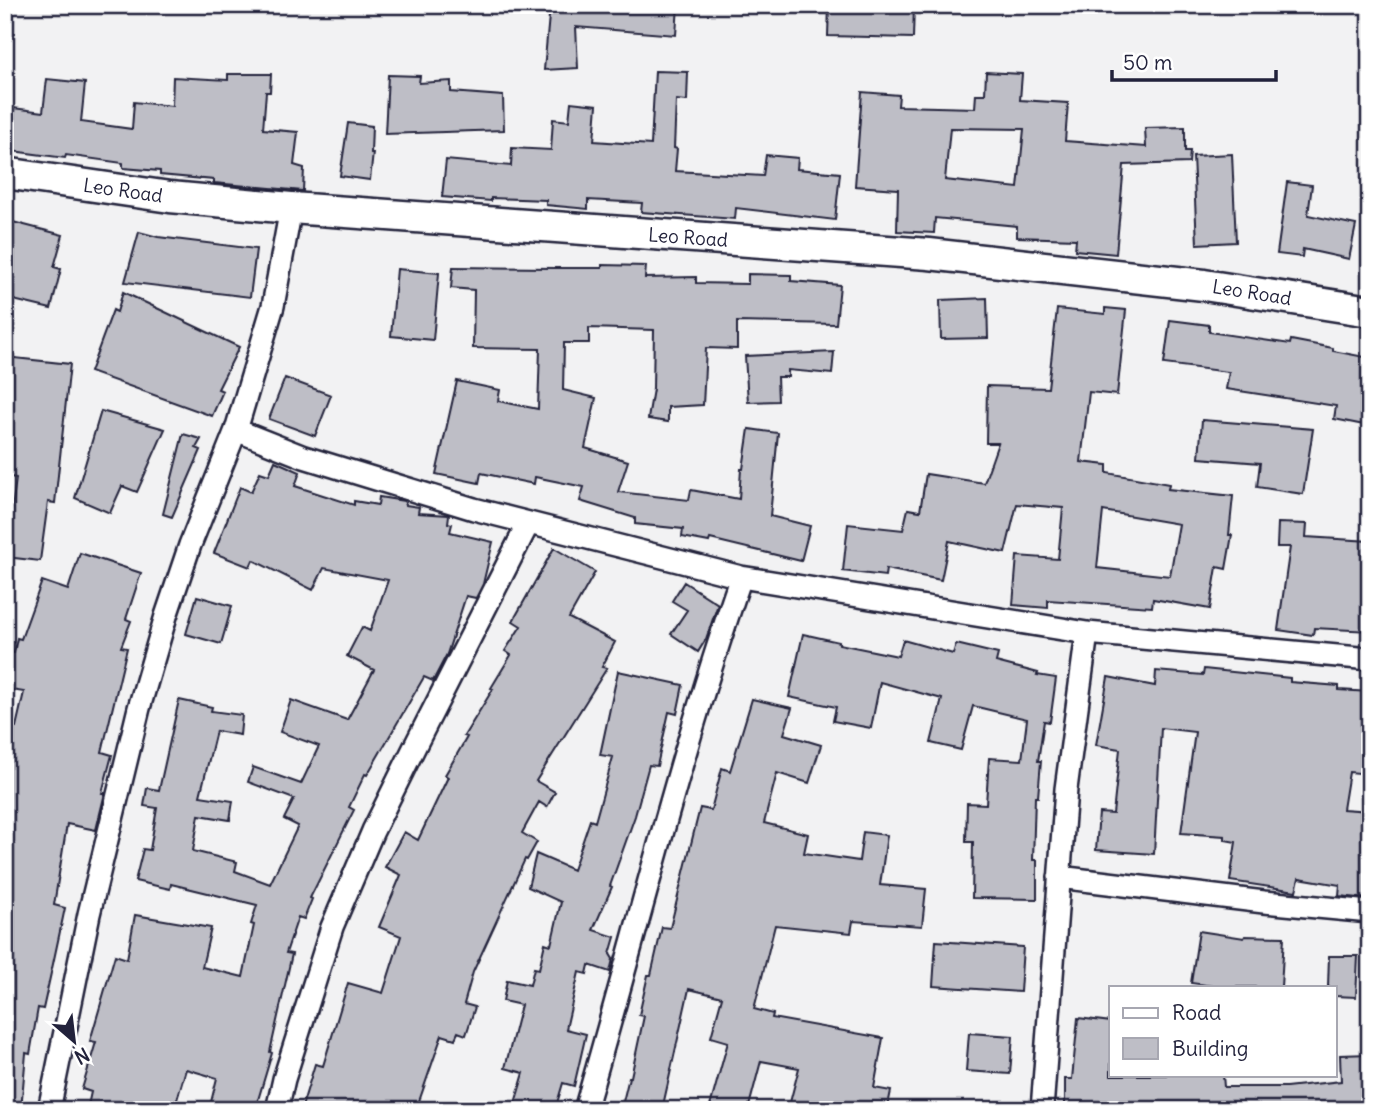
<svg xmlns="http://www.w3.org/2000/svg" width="1375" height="1115" viewBox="0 0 1375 1115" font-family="Delius,sans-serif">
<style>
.building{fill:#bebec6;stroke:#22223b;stroke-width:2;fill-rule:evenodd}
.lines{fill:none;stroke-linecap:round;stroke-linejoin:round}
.street-casing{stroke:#22223b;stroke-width:26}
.secondary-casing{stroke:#22223b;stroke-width:35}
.street{stroke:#fff;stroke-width:21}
.secondary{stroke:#fff;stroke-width:30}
.labels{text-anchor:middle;stroke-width:6;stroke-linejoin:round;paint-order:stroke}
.street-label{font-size:19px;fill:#22223b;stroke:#fff}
</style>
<rect width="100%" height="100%" fill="#f2f2f3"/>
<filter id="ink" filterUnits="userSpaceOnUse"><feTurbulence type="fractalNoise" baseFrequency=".0143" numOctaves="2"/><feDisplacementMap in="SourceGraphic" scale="14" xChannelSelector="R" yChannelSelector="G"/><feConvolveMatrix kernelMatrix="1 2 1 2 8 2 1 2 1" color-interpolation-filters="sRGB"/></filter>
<g filter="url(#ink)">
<path class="building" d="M550,5H678L676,35L576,27L578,68L544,70Z
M829,5H914L913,38L828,36Z
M655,71L688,72L687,101L676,100L674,148L677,149L675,171L763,176L766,155L798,158L797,169L840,173L835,220L736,208L735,219L641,212L642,203L588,200V209L546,205V200L491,198V201L442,197L446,160L511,166L512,148L551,150L553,119L569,121L571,102L597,105L594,141L651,145Z
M986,72L1022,74L1020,100L1068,103L1065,141L1146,147L1145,128L1185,127V151H1190L1189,163L1124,165L1116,254L1075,250L1076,239L1017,237V226L935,218L934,233L897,231L898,189L855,186L862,92L899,95L898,106L975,108L976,94H985ZM950,128L1024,129L1018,188L945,180Z
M228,74H271L270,92H266L263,129L298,132L294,165L304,168L303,191L214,183V180L160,175V171L123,168V163L66,155L65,158L5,150V107L43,112L47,79L85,83L81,122L132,129L134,102L172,106L173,77L228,80Z
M388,75L420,76L419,83L451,81V92L503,96L504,130L385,134Z
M348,123L372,126L371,153H373L370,180L340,176Z
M1232,154L1236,242L1197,244L1193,156Z
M1287,182L1312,185L1308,215L1356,225L1349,259L1303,249L1302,257L1277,254Z
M5,220L63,235L54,267L61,269L51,309L5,298Z
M139,232L158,237L256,249L250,297L125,282Z
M602,265L646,266L645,278L696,277V283L748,284V274L791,275V281L840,285L836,324L737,322V349L706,348L703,405L668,407V422L648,419L653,389L654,330L589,328V343H564L563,390L596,398L585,448L628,461L618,492L689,500L691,490L739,499L741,469H743L749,429L778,433L770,516L810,526L801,561L710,539L709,542L682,537L683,529L635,524V518L580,501L584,487L535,477L534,484L481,473L479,483L436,474L457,381L500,390L498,401L538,409L540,349L473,348L474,290L451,288L453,267L555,268H602Z
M397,269L439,273L433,340L391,336Z
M123,292L239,347L218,389L223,391L212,416L90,372L113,310L117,312Z
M987,298L988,338L941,339L940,300Z
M1105,308L1126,310L1117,395L1089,392L1081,462L1107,465V473L1169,484L1168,489L1233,496L1229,535H1232L1226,569L1217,567L1210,609L1153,599L1152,607L1048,600V608L1013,605L1017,556L1058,559L1063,508L1017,504L1005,553L949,541L941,580L886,569L885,576L843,571L848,524L903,530L908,509L920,511L926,474L984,483L998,443H986L987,386L1048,388L1057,309L1105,314ZM1103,511L1179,524L1170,576L1097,568Z
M1170,320L1209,325V332L1290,344L1291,340L1333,348V351L1370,358V396L1364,425L1334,419L1336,406L1226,389L1229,372L1164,364Z
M834,352L832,374L788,370V377H777L778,401L748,402L745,356Z
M5,357L70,364L55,503L48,502L40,561L6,557L16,478L5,476Z
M285,378L331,395L315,436L269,419Z
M101,411L165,429L137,492L122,486L110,513L75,498Z
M1202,420L1313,429L1303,494L1257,487L1260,463L1199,458Z
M183,434L201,439L196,448L201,450L172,517L163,514Z
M275,461L300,472L295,486L354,505V501L378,505L379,497L404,501L406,505L419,507L418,513L449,515L448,523L452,524L450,532L493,542L483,584L476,598L466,596L447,654L433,681L424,677L367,775L365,774L349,807L354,810L310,898L312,899L304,919L298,917L286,953L292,954L270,1052L272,1053L255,1110H209L217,1078L186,1069L174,1110H87L91,1092L82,1089L96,1042L90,1041L115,955L127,959L135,915L211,928L202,967L243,977L254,925L251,924L257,905L171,884L170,889L135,881L143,849L150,850L157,808L144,806L147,788L159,790L179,700L212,707L211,711L242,715L240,735L216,731L200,796L233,801L230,820L199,815L193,851L237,862L235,871L270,884L298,826L284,819L294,799L248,782L253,767L301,784L319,746L280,732L291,700L347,720L374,670L347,656L362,627L370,631L388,580L324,568L313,590L253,560L250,567L214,553L240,487L251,492L260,472L269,475Z
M1278,523L1307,524L1306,537L1370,541V631L1314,628L1313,635L1278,630L1290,547H1277Z
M554,548L595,572L569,618L615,642L602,667L607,668L536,781L555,792L547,807L539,802L522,833L537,842L527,860L525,859L473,972L464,1004L475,1007L466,1035L458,1032L455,1039L442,1035L416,1110H301L315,1064L323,1066L348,983L383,993L401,936L379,927L401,875L385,867L404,832L418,840L448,777L445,775L467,737L464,736L493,689L491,688L511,655L505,651L521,626L513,621Z
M80,553L141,573L126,619L131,621L121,647L127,648L102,752L112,755L102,793H105L96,830L67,824L54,905L65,908L53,964L43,1009L38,1008L30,1054L26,1053L21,1110H5V726L16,727L24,692L5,689V652L14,653L17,638L21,639L42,581L68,590Z
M684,582L718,604L706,639L698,652L671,634L687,610L672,601Z
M197,596L232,606L221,644L186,634Z
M803,634L839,642V644L898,656L903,640L953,654L956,644L998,654L996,662L1038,673L1037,675L1056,678L1050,722L1044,721L1038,761H1041L1038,797H1035L1033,860H1037V899L972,898L973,842H966L967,803L986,804L989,758L1022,760L1027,719L973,706L961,750L931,743L942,699L880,682L871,728L833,721L836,707L789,697Z
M1204,669L1290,678V682L1339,686V690L1370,692V774L1349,772L1343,809L1370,811V899L1339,896L1340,885L1299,878L1296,891L1230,881L1236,842L1225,840V836L1181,833L1195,732L1161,728L1154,854L1096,850L1099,813L1113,814L1120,749L1096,745L1108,677L1155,686L1156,671L1203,675Z
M618,671L683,685L677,714L669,712L657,766L649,765L635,816L610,886L612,887L593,930L615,937L610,954L613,959L610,972L589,965L587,974L579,972L566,1029L586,1034L574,1086L563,1083L555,1110H513L524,1073L505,1068L521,1005L503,1001L507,980L530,985L534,968L539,969L545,943L551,945L561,902L528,887L536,854L573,870L590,820L595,822L613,757L600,755Z
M752,699L792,708L784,734L821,745L809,783L777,773L764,823L808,834L804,853L859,861L863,832L887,835L880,885L926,889L922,926L853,921L851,933L775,925L754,1009L773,1014L772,1018L883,1038L874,1088L891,1091L887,1110H788L799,1068L761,1061L748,1110H709L728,1042L711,1037L722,997L689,989L662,1110H621L629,1077H631L644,1016L639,1015L648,975H651L662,927L670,928L700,808L711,810L722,768L730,771Z
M1199,931L1244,938L1245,936L1284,937L1281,987H1220L1191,983Z
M936,941L1023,947L1020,992L933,986Z
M1329,956H1358L1356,997L1335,996V987H1328Z
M1078,1018L1111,1022V1075H1223L1224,1087H1286L1341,1081L1340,1055L1370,1054V1110H1065V1079H1072Z
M969,1033L1013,1036L1010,1074L966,1071Z"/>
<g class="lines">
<g class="street-casing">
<path id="street" d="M236,430L304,457L474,509L741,577L1087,633L1370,659
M1059,877L1264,902L1370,912
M49,1110L89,914L139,708L166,616L190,545L236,430L273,306L291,208
M277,1110L284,1079L332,927L373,831L417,742L528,524
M585,1110C637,932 680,752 741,577
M1042,1110L1066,789L1087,633"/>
</g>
<g class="secondary-casing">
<path id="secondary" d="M5,173L170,197L291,208L929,254L1204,285L1370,311"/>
</g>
<use href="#street" class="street"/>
<use href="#secondary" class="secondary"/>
</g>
</g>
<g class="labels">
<g class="street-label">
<text transform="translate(123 190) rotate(8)" y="7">Leo Road</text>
<text transform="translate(688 237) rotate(4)" y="7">Leo Road</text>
<text transform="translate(1252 292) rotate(9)" y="7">Leo Road</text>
</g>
</g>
<rect width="1375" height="1115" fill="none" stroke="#fff" stroke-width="28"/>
<rect x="14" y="14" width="1347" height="1087" fill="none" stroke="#22223b" stroke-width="2.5" filter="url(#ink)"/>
<rect x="1109" y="986" width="228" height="91" fill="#ffffff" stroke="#a7a7b1" stroke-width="2"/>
<rect x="1123" y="1008" width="35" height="10" fill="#ffffff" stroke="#a7a7b1" stroke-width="2"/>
<text x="1172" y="1020" font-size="21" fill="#22223b">Road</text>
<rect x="1123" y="1038" width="35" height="21" fill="#bebec6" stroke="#a7a7b1" stroke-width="2"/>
<text x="1172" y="1056" font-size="21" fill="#22223b">Building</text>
<g transform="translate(74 1041) rotate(152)" stroke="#ffffff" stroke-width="5" paint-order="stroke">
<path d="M0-5L12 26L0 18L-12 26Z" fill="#22223b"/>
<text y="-10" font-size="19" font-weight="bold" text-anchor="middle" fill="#22223b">N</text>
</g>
<path d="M1112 70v10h164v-10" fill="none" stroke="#22223b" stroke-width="3.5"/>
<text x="1123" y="70" font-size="21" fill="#22223b" stroke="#ffffff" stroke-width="5" paint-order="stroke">50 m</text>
</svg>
